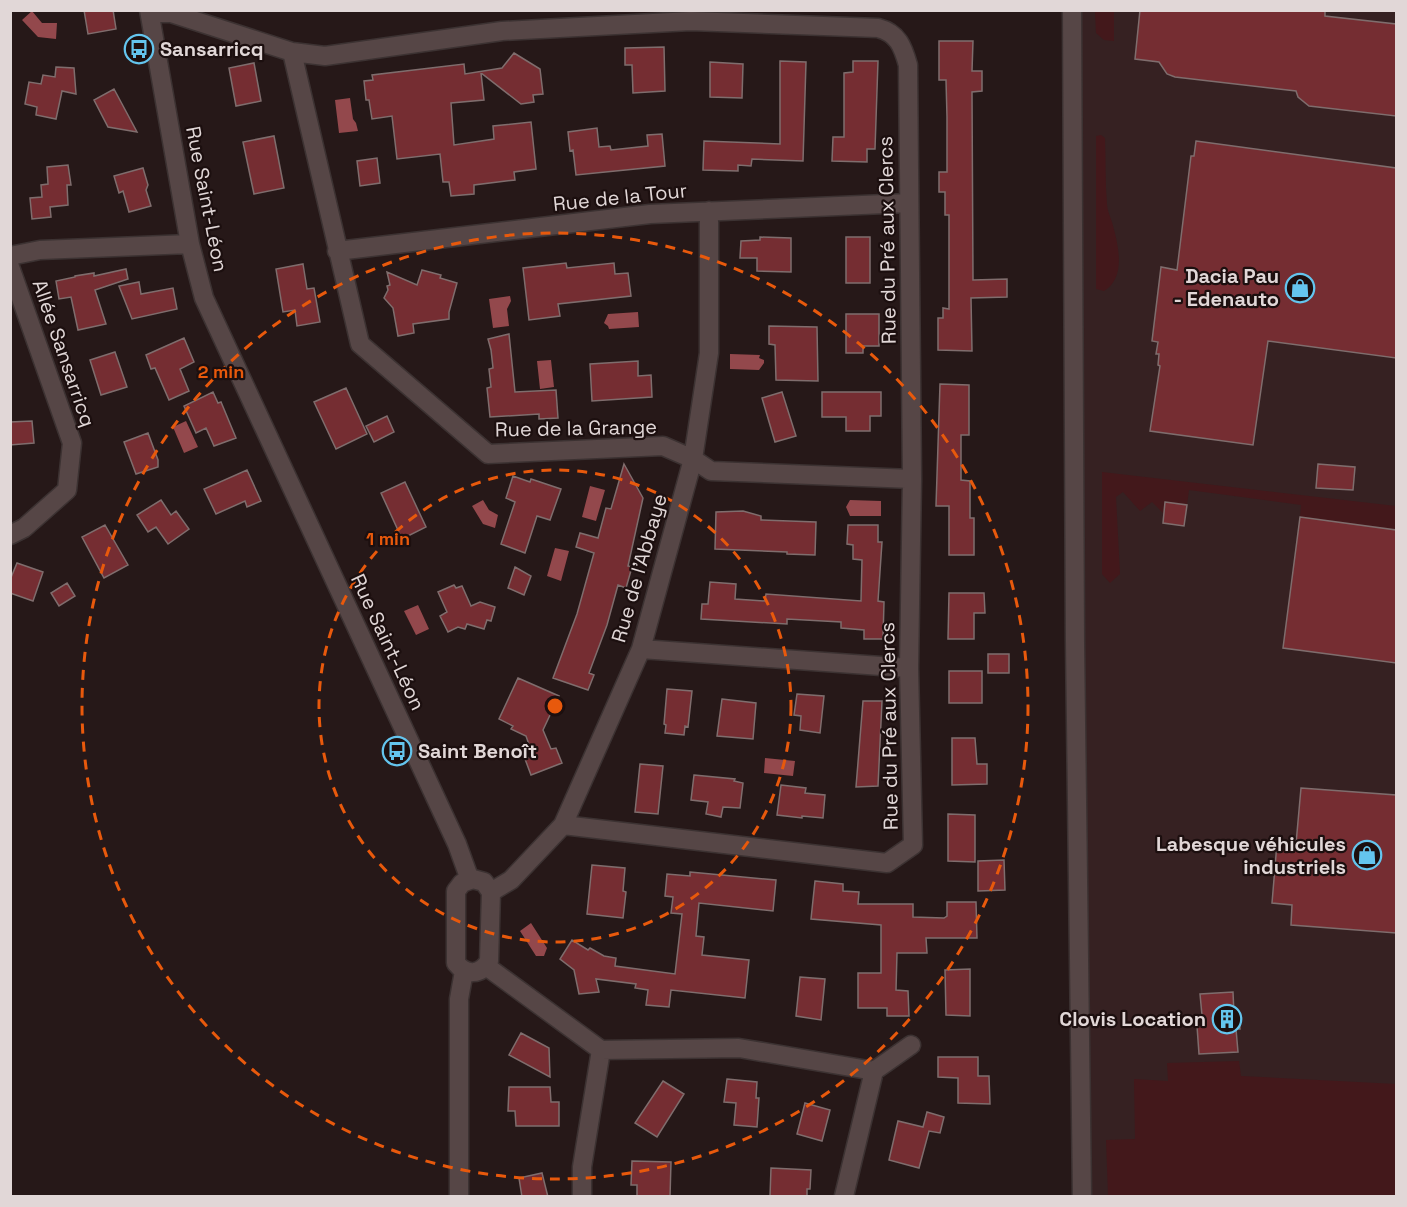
<svg xmlns="http://www.w3.org/2000/svg" width="1407" height="1207" viewBox="0 0 1407 1207" font-family="'Space Grotesk',sans-serif">
<style>
.built{fill:#362122}
.green{fill:#43181b}
.water{fill:#93484c}
.building{fill:#752d32;stroke:#7f6d6d;stroke-width:1.5}
.lines{fill:none;stroke-linecap:round;stroke-linejoin:round}
.street-casing{stroke:#3c3232;stroke-width:21}
.secondary-casing{stroke:#3c3232;stroke-width:21}
.street{stroke:#564646;stroke-width:18}
.secondary{stroke:#564646;stroke-width:18}
.ring{fill:none;stroke:#e8590c;stroke-width:3;stroke-dasharray:10 8}
.labels{text-anchor:middle;stroke-width:4.5;stroke-linejoin:round;paint-order:stroke}
.poi-label{font-size:20px;font-weight:bold;fill:#e1d7d7;stroke:#1c0f0f;text-anchor:end}
.street-label{font-size:20px;fill:#e1d7d7;stroke:#1c0f0f}
.centre{fill:#e8590c;stroke:#1c0f0f;stroke-width:3}
.ring-label{font-size:18px;text-anchor:middle;font-weight:bold;fill:#e8590c;stroke:#1c0f0f;stroke-width:4.5;stroke-linejoin:round;paint-order:stroke}
</style>
<rect width="100%" height="100%" fill="#261818"/>
<path class="built" d="M1072,11H1396V1196H1082Z"/>
<path class="green" d="M1095,11H1114V41L1104,40L1096,33Z
M1101,135L1105,138C1106,160 1105,182 1107,204C1107,210 1110,216 1112,222C1118,244 1127,277 1104,291L1096,289V136Z
M1102,472L1396,506V530L1300,517L1301,505L1189,490L1187,505L1166,502L1164,514L1152,502L1140,511L1123,492L1116,497L1120,574L1110,583L1102,574Z
M1239,1061L1241,1076L1396,1084V1196L1108,1195L1106,1140L1135,1139L1134,1079L1168,1081L1167,1063Z"/>
<path class="water" d="M32,11L42,23H57L56,39L38,37L22,20Z
M350,98L353,119L356,123L358,131L339,133L335,100Z
M510,296L511,301L507,309L509,326L493,328L489,299Z
M638,312L639,327L609,329L608,326L604,323L608,314Z
M730,354L760,355L759,358L764,360V363L759,370L730,369Z
M551,360L554,387L540,389L537,361Z
M186,421L198,447L184,453L173,427Z
M590,486L605,490L596,521L582,517Z
M483,500L489,510L498,515L495,528L483,524L472,506Z
M850,500L881,501V516H850L846,507Z
M555,548L569,551L561,581L547,576Z
M418,605L429,629L416,635L404,611Z
M765,758L795,761L793,776L764,773Z
M531,923L547,948L544,956H536L520,931Z"/>
<path class="building" d="M84,10H113L116,29L88,34Z
M1140,10H1325V16L1396,24V116L1309,106L1298,97L1296,91L1175,77L1167,74L1159,62L1135,59Z
M939,41H973L972,71H982V91L972,92L973,280L1007,279V297L971,298L972,351L938,350V318H943V308L949,309V215H945V192H939V172H947V117L946,80H939Z
M664,47L665,91L633,93L632,65H625V48Z
M514,53L540,69L543,94L533,95L534,102L521,104L481,73L484,100L451,103L454,145L494,139L493,126L531,122L536,169L514,172L515,180L474,185V194L451,196L449,182H443L440,154L397,159L392,116L372,119L369,100H366L364,81L373,80L372,75L464,64L465,74L502,68Z
M780,61L806,62L803,161L752,159L751,166L738,165V171L703,170L704,141L780,144Z
M853,61H878L875,149H867V162L832,161L833,137H844V73L853,72Z
M710,62L743,64L742,98L710,97Z
M254,63L261,101L236,106L229,68Z
M56,67L74,68L76,94L62,91L56,119L36,115L37,107L25,104L29,82L41,84L43,75L55,77Z
M114,89L137,132L108,127L94,100Z
M597,128L599,147L610,146L611,150L648,146L647,135L662,134L665,166L576,175L573,150L570,151L568,132Z
M274,136L284,188L254,194L243,142Z
M1196,141L1396,168V358L1268,341L1253,445L1150,431L1160,366L1158,365L1159,354H1156L1158,342L1152,341L1161,267L1177,270L1191,156H1194Z
M377,158L380,183L360,186L357,161Z
M68,165L71,185H67L68,205L50,207L51,217L32,219L30,198L42,197L41,185L48,184L47,167Z
M143,168L148,185L146,190L151,206L129,212L123,191L119,193L114,176Z
M760,237L791,238V272L757,271V258H740L741,241L760,240Z
M846,237H870V283H846Z
M566,263L567,268L614,263L615,274L628,273L631,296L558,304L560,316L529,320L523,268Z
M303,264L307,289L314,288L320,322L297,326L295,310L283,312L276,269Z
M126,269L128,279L95,290L106,324L78,330L71,297L59,299L56,281L75,277V276L94,273V276Z
M422,270L441,275L440,278L457,283L449,312V319L413,324L414,333L398,336L393,308L384,298L388,290L387,286L390,285L387,272L417,285Z
M139,282L141,294L173,288L177,309L132,319L119,286Z
M846,314H879V346H863V353H846Z
M769,326L817,327L818,381L776,380L775,345L769,344Z
M509,334L515,392L556,390L558,418L539,419V414L490,417L487,388L491,387L489,369L493,368L491,350L488,339Z
M184,338L194,362L180,369L189,391L169,400L155,368L151,369L146,355Z
M115,352L127,387L101,395L90,360Z
M638,361V376L651,375L652,397L592,401L590,364Z
M940,384L969,385V435H961V480L970,481V518H974V555H949V506H936Z
M346,388L367,434L336,449L314,402Z
M213,392L218,403L221,402L236,438L214,446L206,428L196,433L184,406Z
M782,392L796,436L775,442L762,398Z
M822,392H881V416H870V431H846V417H822Z
M387,416L394,432L374,442L366,426Z
M32,421L34,443L10,445V422Z
M148,433L158,460V467L136,474L124,442Z
M624,464L643,498L628,566L632,567L626,588L618,585L607,625L589,673L594,675L588,690L553,678L577,614L594,553L576,547L580,533L598,538L606,508L611,509Z
M1318,464L1355,467L1353,490L1316,488Z
M247,470L261,501L247,507L245,501L216,514L204,489Z
M513,476L530,482L531,479L561,489L550,520L537,516L525,553L501,544L515,502L506,498Z
M405,482L426,527L402,539L381,493Z
M161,500L171,515L176,511L189,529L168,544L156,527L148,532L137,515Z
M1165,502L1187,505L1184,526L1163,523Z
M743,511L761,516V520L816,522L815,555L787,554V552L715,549L716,512Z
M1300,517L1396,530V663L1283,648Z
M105,525L128,565L104,578L82,537Z
M848,525H878V542H882L878,601L884,602L883,639H864V630L841,628V622L787,619V624L701,619L702,604H708L710,582L736,584L735,599L765,601L766,594L861,601L862,560L853,559V545L847,544Z
M17,563L43,572L33,601L10,593V580Z
M515,567L531,576L524,595L508,588Z
M67,583L75,596L59,606L51,593Z
M454,585L456,588L462,586L471,606L480,602L495,607L491,621L487,620L484,629L467,624L465,629L458,627L448,632L440,616L447,612L438,592Z
M949,593H984L985,613H974V639H948Z
M988,654H1009V673H988Z
M949,671H982V703H949Z
M518,678L559,696L543,730L551,749L556,748L562,763L531,775L525,759L533,756L526,736L511,729L513,726L499,719Z
M667,689L692,691L688,727L685,726L684,735L665,733L666,725L664,724Z
M797,694L824,696L820,733L800,730L801,716L794,715Z
M722,699L756,703L753,739L717,736Z
M863,701H882L878,786L856,787Z
M952,738H975L977,764H987V784L952,785Z
M640,764L663,766L658,814L635,812Z
M694,775L735,779L734,781L743,783L740,808L723,807L721,817L706,814L708,802L691,800Z
M781,785L806,788L805,793L825,795L823,818L802,816V818L777,815Z
M1301,788L1396,795V933L1291,925L1292,905L1272,903L1277,843L1296,844Z
M948,814L975,815V862L948,861Z
M1004,860L1005,890L978,891V861Z
M592,865L625,868L623,891L626,892L623,918L587,914Z
M690,872L776,880L773,911L699,903L696,936L704,937L702,955L749,960L745,998L671,990L669,1007L646,1005L648,990L635,988L636,984L596,979L599,992L579,994L574,970L560,959L572,940L588,950L590,948L604,956L616,958L615,966L675,974L682,914L671,913L673,897L665,896L667,874L690,876Z
M815,881L843,884V891L859,892L858,904H913V917L944,918L947,916V902H976L977,938H926L927,953H897L896,990L908,991L909,1016H887V1008H858V973H881V925L811,919Z
M970,969V1016L946,1015L945,970Z
M800,977L825,979L821,1020L796,1016Z
M1233,992L1234,1014L1239,1013L1240,1029H1236L1238,1052L1199,1054L1197,1026H1203L1200,994Z
M521,1033L549,1048L550,1077L509,1055Z
M938,1057H978V1076H989L990,1104L958,1103V1078L938,1077Z
M727,1079L757,1082L756,1098H759L757,1127L734,1125L736,1103L724,1102Z
M663,1081L684,1094L657,1137L635,1123Z
M509,1087H550L551,1102H559V1126H516L515,1111H508Z
M805,1103L830,1110L822,1141L797,1134Z
M927,1112L944,1117L940,1133L929,1131L919,1168L889,1160L898,1121L923,1127Z
M632,1161L671,1162L670,1197H637V1185H631Z
M771,1168L811,1170L810,1189H807V1197H770Z
M542,1173L548,1197H522L519,1178Z"/>
<g class="lines">
<g class="street-casing">
<path id="street" d="M149,10L190,244L204,298L457,844L470,880
M150,13H171L292,52L325,56L502,31L691,21L878,28C898,33 903,47 908,65L912,479L909,668L913,845L887,863L563,825
M292,52L360,344L488,454L663,446L693,459L711,471L912,479
M337,251L650,214L909,203
M10,256L40,250L190,244
M10,267L72,443L67,490L24,528L10,535
M641,649L909,668
M473,879L484,882L491,892L489,961C481,975 466,976 456,963V891L462,883Z
M491,892L511,880L563,825L641,649L693,459L709,353V211
M486,966L601,1050L739,1048L874,1071L844,1196
M874,1071L911,1045
M459,1196V999L464,971
M582,1196V1167L601,1050"/>
</g>
<g class="secondary-casing">
<path id="secondary" d="M1072,10L1075,642L1082,1196"/>
</g>
<use href="#street" class="street"/>
<use href="#secondary" class="secondary"/>
</g>
<g class="ring">
<circle cx="555" cy="706" r="236"/>
<circle cx="555" cy="706" r="473"/>
</g>
<defs>
<g id="bus-ring" transform="scale(1.5)"><circle r="9.5" fill="#1c0f0f" stroke="#64c5ee" stroke-width="1.5"/><path d="M-5-6H5V4H4V6H2V4H-2V6H-4V4H-5ZM-3.5-4V0h7V-4ZM-3.5 1.2v1.5H-2V1.2ZM2 1.2v1.5H3.5V1.2Z" fill="#64c5ee"/></g>
<g id="shop-ring" transform="scale(1.5)"><circle r="9.5" fill="#1c0f0f" stroke="#64c5ee" stroke-width="1.5"/><path d="M-5-2.5h2.3a2.7 3.5 0 0 1 5.4 0H5L5.5 6h-11ZM-1.5-2.5h3a1.5 2.3 0 0 0-3 0Z" fill="#64c5ee"/></g>
<g id="building-ring" transform="scale(1.5)"><circle r="9.5" fill="#1c0f0f" stroke="#64c5ee" stroke-width="1.5"/><path d="M-4-6H4V6H1V3H-1V6H-4ZM-2.5-4.3h1.7v1.8h-1.7ZM.8-4.3h1.7v1.8H.8ZM-2.5-1h1.7V.8h-1.7ZM.8-1h1.7V.8H.8Z" fill="#64c5ee"/></g>
</defs>
<g fill-rule="evenodd">
<use href="#bus-ring" x="139" y="49"/>
<use href="#shop-ring" x="1300" y="288"/>
<use href="#bus-ring" x="397" y="751"/>
<use href="#shop-ring" x="1367" y="855"/>
<use href="#building-ring" x="1227" y="1019"/>
</g>
<g class="labels">
<g class="poi-label">
<text x="160" y="56" text-anchor="start">Sansarricq</text>
<text x="1279" y="283">Dacia Pau<tspan x="1279" dy="23">- Edenauto</tspan></text>
<text x="418" y="758" text-anchor="start">Saint Benoît</text>
<text x="1346" y="851">Labesque véhicules<tspan x="1346" dy="23">industriels</tspan></text>
<text x="1206" y="1026">Clovis Location</text>
</g>
<g class="street-label">
<text transform="translate(620 197) rotate(-6)" y="7">Rue de la Tour</text>
<text transform="translate(207 199) rotate(79)" y="7">Rue Saint-Léon</text>
<text transform="translate(887 240) rotate(-91)" y="7">Rue du Pré aux Clercs</text>
<text transform="translate(64 353) rotate(71)" y="7">Allée Sansarricq</text>
<text transform="translate(576 428) rotate(-1)" y="7">Rue de la Grange</text>
<text transform="translate(639 568) rotate(-74)" y="7">Rue de l'Abbaye</text>
<text transform="translate(388 642) rotate(65)" y="7">Rue Saint-Léon</text>
<text transform="translate(889 726) rotate(-91)" y="7">Rue du Pré aux Clercs</text>
</g>
</g>
<circle cx="555" cy="706" r="9" class="centre"/>
<g class="ring-label">
<text x="221" y="378">2 min</text>
<text x="388" y="545">1 min</text>
</g>
<rect width="1407" height="1207" fill="none" stroke="#e1d7d7" stroke-width="24"/>
</svg>
